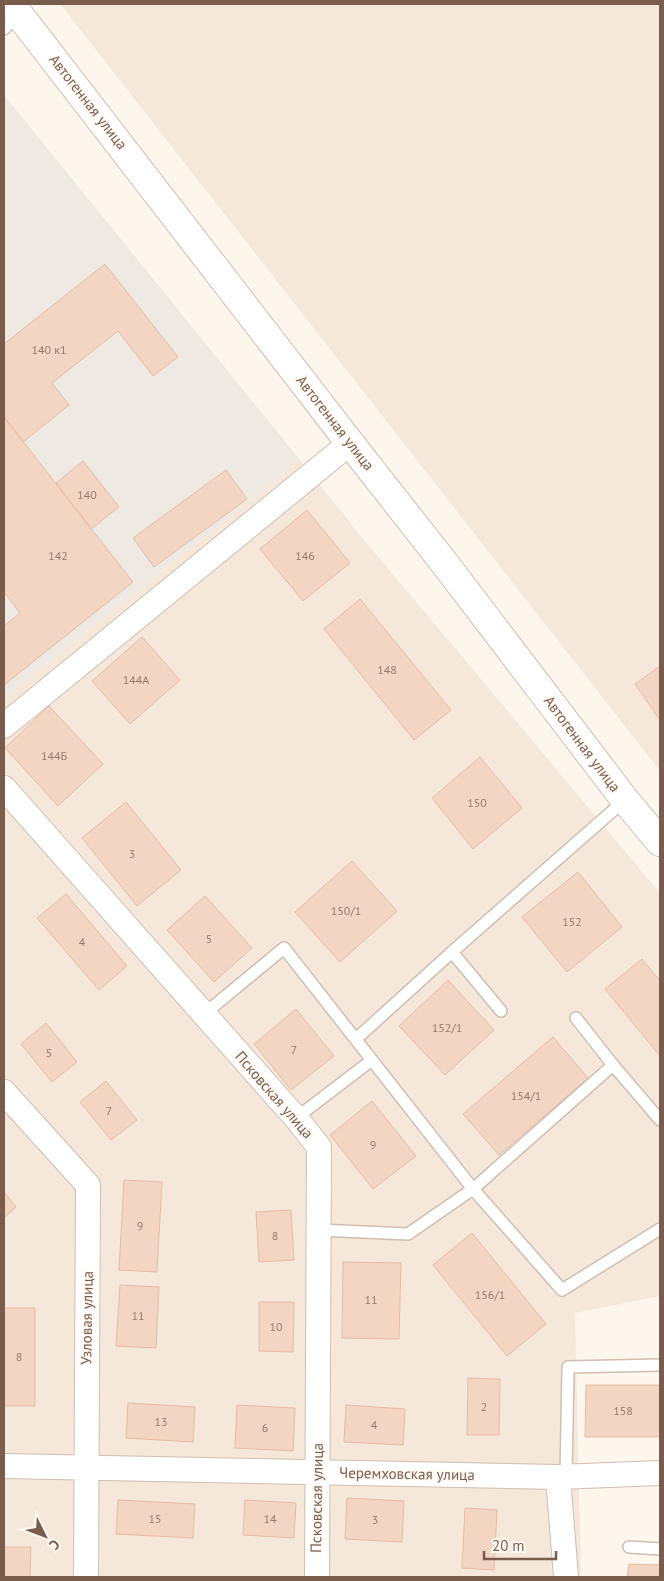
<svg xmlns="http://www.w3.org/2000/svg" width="664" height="1581" viewBox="0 0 664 1581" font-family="'PT Sans',sans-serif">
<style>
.residential{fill:#f5e8da}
.industrial{fill:#efe9e4}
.building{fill:#f3d5c3;stroke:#e6bba3}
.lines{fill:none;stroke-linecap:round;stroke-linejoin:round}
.service-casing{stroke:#d1beb0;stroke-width:14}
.minor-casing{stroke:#d1beb0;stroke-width:26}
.tertiary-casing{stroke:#d1beb0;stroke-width:30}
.service{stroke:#fff;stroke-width:11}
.minor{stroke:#fff;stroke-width:24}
.tertiary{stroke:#fff;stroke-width:28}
.labels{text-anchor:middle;stroke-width:4;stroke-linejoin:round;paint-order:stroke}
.number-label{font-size:12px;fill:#987a6a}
.street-label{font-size:15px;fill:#7a5c4d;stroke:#fffaf3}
</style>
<rect width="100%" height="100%" fill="#fdf6ec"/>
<path class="residential" d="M60,4H660V771Z
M300,460L356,530L660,893V1296L575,1313L581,1577H4V698Z"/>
<path class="industrial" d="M4,95L300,460L4,698Z"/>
<path class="building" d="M105,264L178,357L153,376L118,331L52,383L69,405L23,442L4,417V344Z
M4,417L133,582L4,685V626L20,613L4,592Z
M83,461L119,507L91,529L56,483Z
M226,470L247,499L154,567L133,538Z
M307,510L350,563L303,601L260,549Z
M360,599L451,710L414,740L324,629Z
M142,637L180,680L130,724L92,681Z
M660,666V720L635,684Z
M49,706L103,764L58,806L5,748Z
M480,757L522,808L473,849L432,798Z
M126,802L181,870L137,906L82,838Z
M352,861L397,911L340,962L295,912Z
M578,872L622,927L567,972L522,917Z
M66,894L127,966L99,990L37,918Z
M205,896L252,948L214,982L167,930Z
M642,959L660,981V1056L605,989Z
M448,980L494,1030L445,1075L399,1026Z
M296,1009L334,1056L291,1090L254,1044Z
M46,1023L77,1062L52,1082L21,1044Z
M553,1037L588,1078L499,1155L463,1114Z
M106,1081L137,1120L111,1140L80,1102Z
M372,1101L416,1156L373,1189L330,1135Z
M124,1180L162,1182L157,1272L119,1270Z
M4,1192L16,1207L4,1218Z
M291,1210L294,1260L259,1262L256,1212Z
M472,1233L546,1324L507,1356L433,1265Z
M343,1262L401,1263L399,1339L342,1338Z
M120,1285L159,1287L156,1348L116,1346Z
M259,1302H294L293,1352L259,1351Z
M4,1308H35V1406H4Z
M468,1378L500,1379L499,1435H467Z
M586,1385H660V1437H585Z
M128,1403L195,1407L193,1442L126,1438Z
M237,1405L295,1408L293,1451L235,1448Z
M346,1405L405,1409L403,1445L344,1442Z
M347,1498L404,1501L402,1542L345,1539Z
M118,1500L195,1504L193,1538L116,1534Z
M245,1500L296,1503L294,1538L243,1535Z
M465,1508L497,1510L494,1570L462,1568Z
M4,1547H31L30,1577H4Z
M629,1564L660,1565V1577H627Z"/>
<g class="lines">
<g class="service-casing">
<path id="service" d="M4,29L19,14
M452,952L625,800
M203,1015L284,948L473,1189L613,1065
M576,1018L613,1065L660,1120
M356,1039L452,952L501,1011
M296,1118L372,1060
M319,1230L408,1234L473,1189L562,1290L660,1229
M566,1476L568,1367L660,1365
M629,1547L660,1549"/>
</g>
<g class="minor-casing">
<path id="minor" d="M4,726L350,443
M4,788L296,1118L319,1147L317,1577
M4,1092L88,1185L86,1577
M4,1466L558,1477L660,1473
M558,1477L566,1577"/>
</g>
<g class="tertiary-casing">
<path id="tertiary" d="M11,4L350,443L442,560L625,800L660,842"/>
</g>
<use href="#service" class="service"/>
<use href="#minor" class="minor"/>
<use href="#tertiary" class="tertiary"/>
</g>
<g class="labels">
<g class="number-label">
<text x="49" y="354">140 к1</text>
<text x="87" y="499">140</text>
<text x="58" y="560">142</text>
<text x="305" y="560">146</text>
<text x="387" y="674">148</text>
<text x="136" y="684">144А</text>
<text x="54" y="760">144Б</text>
<text x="477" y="807">150</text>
<text x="132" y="858">3</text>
<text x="346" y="915">150/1</text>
<text x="572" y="926">152</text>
<text x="209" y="943">5</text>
<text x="82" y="946">4</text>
<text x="447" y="1032">152/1</text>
<text x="294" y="1054">7</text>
<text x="49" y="1057">5</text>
<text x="526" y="1100">154/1</text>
<text x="109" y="1115">7</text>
<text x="373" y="1149">9</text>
<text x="140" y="1230">9</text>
<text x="275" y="1240">8</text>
<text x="490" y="1299">156/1</text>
<text x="371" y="1304">11</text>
<text x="138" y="1320">11</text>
<text x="276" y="1331">10</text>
<text x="19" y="1361">8</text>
<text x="484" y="1411">2</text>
<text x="623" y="1415">158</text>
<text x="161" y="1426">13</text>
<text x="374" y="1429">4</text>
<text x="265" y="1432">6</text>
<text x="155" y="1523">15</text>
<text x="270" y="1523">14</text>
<text x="375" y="1524">3</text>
</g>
<g class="street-label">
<text transform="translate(88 102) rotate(52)" y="5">Автогенная улица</text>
<text transform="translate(335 423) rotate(52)" y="5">Автогенная улица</text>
<text transform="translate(582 744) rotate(53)" y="5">Автогенная улица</text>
<text transform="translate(274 1095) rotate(49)" y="5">Псковская улица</text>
<text transform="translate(87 1318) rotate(-89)" y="5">Узловая улица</text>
<text transform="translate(407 1474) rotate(1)" y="5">Черемховская улица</text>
<text transform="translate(317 1498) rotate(-89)" y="5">Псковская улица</text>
</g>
</g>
<rect width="664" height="1581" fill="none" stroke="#7a5c4d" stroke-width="10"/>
<g transform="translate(45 1536) rotate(132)" stroke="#fffaf3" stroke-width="4" paint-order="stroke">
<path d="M0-4L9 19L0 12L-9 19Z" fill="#7a5c4d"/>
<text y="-8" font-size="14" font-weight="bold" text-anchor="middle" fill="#7a5c4d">С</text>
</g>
<path d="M484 1551v8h72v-8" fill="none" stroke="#7a5c4d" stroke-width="2.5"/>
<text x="492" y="1551" font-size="15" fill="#7a5c4d" stroke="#fffaf3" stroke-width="4" paint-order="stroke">20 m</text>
</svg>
